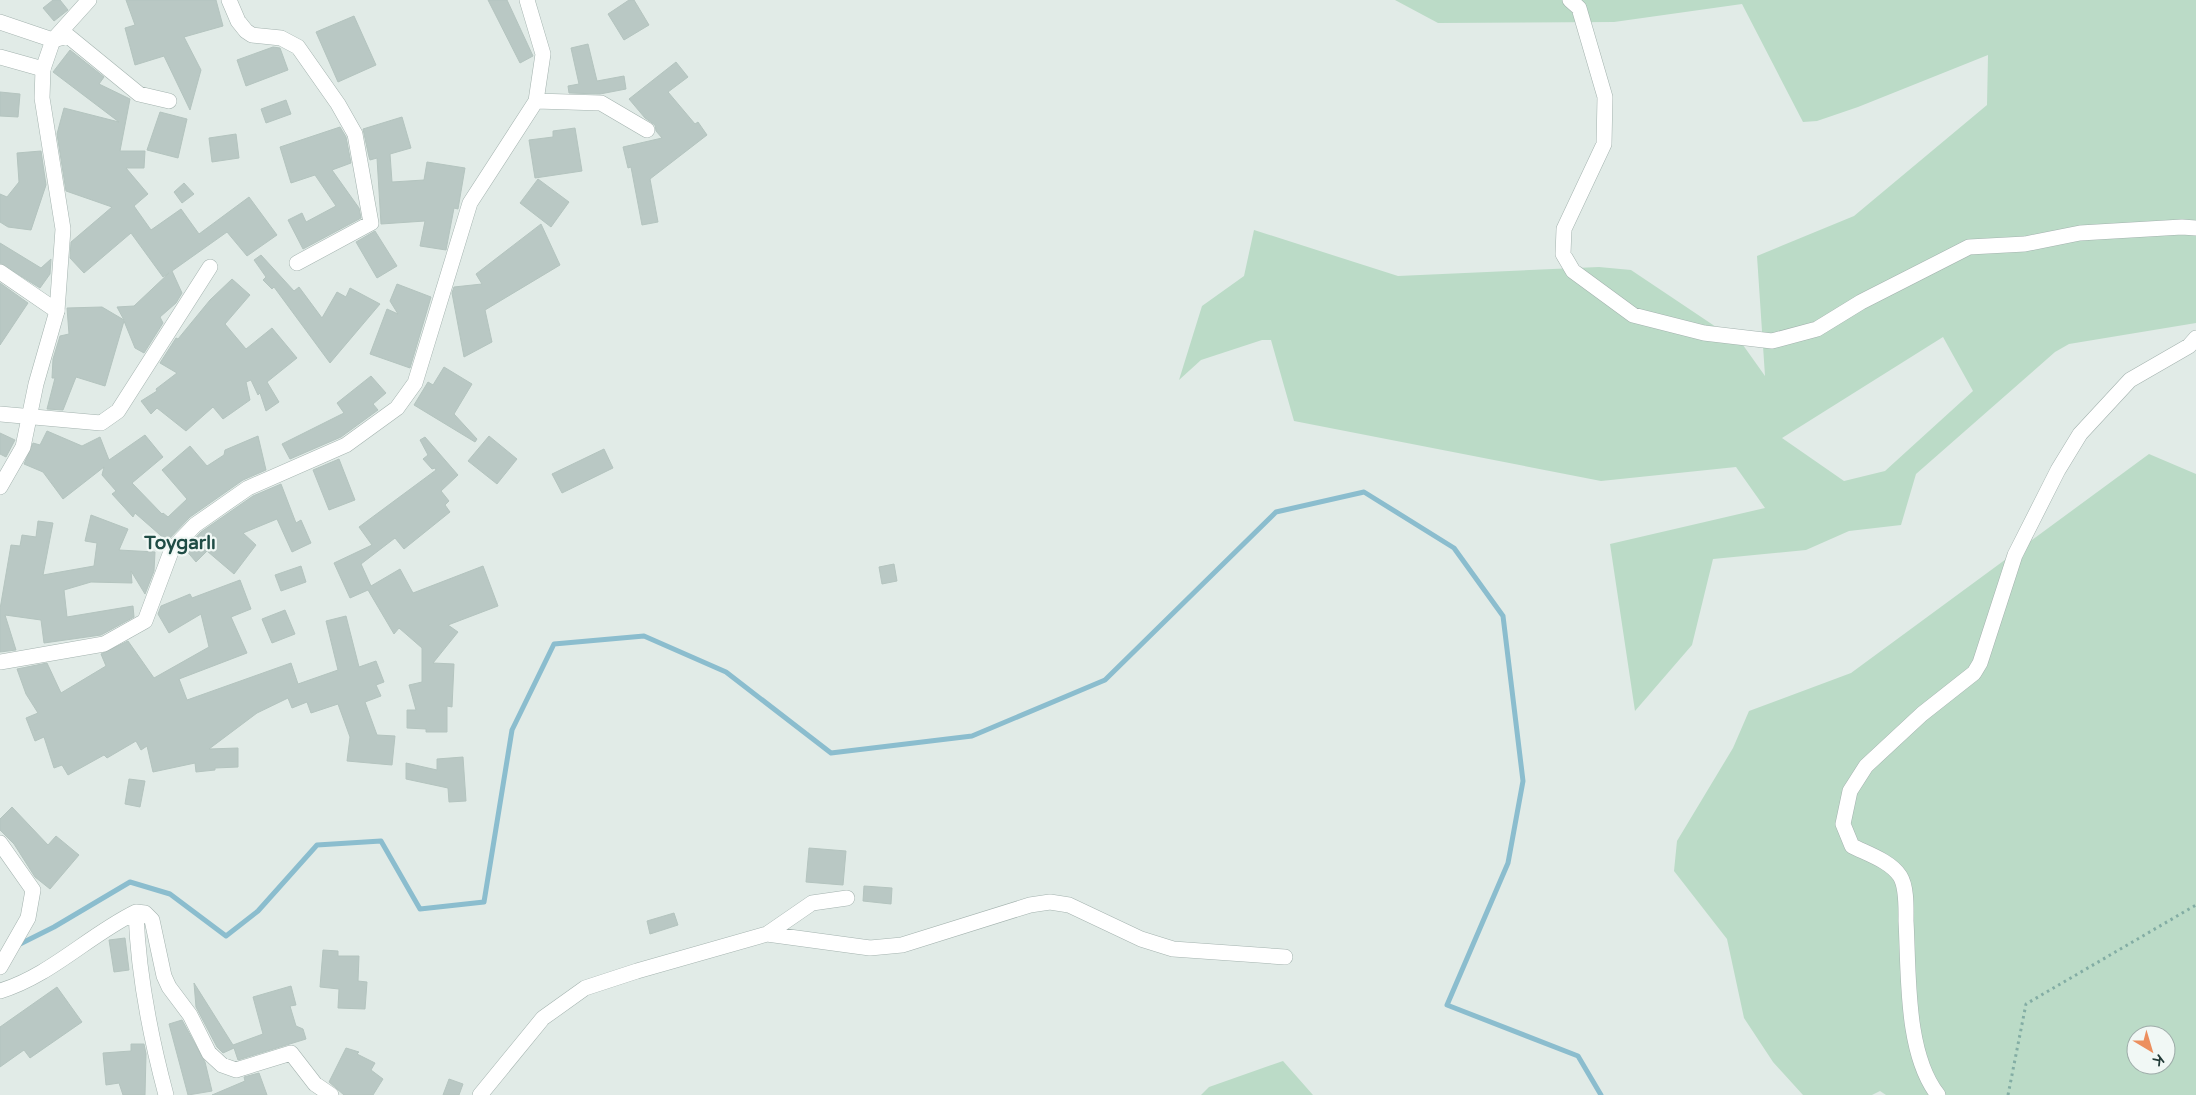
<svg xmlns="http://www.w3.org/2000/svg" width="2196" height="1095" viewBox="0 0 2196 1095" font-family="'Varela Round',sans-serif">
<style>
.green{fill:#bbdbc7;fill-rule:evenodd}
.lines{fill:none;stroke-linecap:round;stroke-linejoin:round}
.stream{stroke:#8bbdce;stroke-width:5}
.building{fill:#b9c8c4;stroke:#b4c4bf}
.minor-casing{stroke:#a4b3af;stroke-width:16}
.tertiary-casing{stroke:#a4b3af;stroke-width:16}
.path{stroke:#83ada4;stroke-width:3;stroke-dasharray:2.5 4;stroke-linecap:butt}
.minor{stroke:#fff;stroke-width:15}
.tertiary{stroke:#fff;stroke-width:15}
.labels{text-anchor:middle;stroke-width:4.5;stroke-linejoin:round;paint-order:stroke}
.quarter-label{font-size:19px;font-weight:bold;fill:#1f4c45;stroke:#f1f8f5}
</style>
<rect width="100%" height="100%" fill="#e1ebe7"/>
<path class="green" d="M1395,0H2196V323L2069,344L2055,352L1916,474L1901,525L1849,531L1806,550L1713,559L1692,645L1635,711L1610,544L1765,508L1736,467L1601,481L1294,421L1271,340H1262L1201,360L1179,380L1202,306L1244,276L1254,230L1398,276L1599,267L1631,270L1743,345L1765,376L1757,256L1854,216L1987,105L1988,55L1858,107L1817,121L1803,122L1742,4L1614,22L1438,23ZM1943,337L1973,391L1885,471L1844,481L1782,438Z
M2149,454L2196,474V1095H1886L1880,1091L1872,1095H1803L1773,1062L1744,1018L1727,939L1674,871L1677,841L1733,748L1749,711L1851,673ZM2136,1035H2166V1065H2136Z
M1283,1061L1313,1095H1201L1209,1087Z"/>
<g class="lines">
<path class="stream" d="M16,946L54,927L130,882L170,894L226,936L258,911L317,845L381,841L420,909L484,902L512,730L554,644L644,636L726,672L831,753L972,736L1105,680L1276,512L1364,492L1454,548L1503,616L1523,781L1508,863L1447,1005L1578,1056L1601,1095"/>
</g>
<path class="building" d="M53,0H60L68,10L54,21L43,8Z
M126,0H216L223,26L184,37L201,70L190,110L164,56L135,65L125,28L135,25Z
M488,0H507L533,56L520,63Z
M629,0H634L649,25L624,40L608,14Z
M354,16L376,65L338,82L316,32Z
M588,44L597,81L624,76L626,89L600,94L569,93L568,86L579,84L571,48Z
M273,47L280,48L288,70L246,86L237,60Z
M70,50L104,77L99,84L130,99L120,151H145L144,168H126L148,194L134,206L151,230L181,209L199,234L249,197L277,235L247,256L227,232L172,271L182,293L176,303L160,317L163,323L144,353L135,348L124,321L105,386L76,377L63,410L47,409L55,378H52L53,359L60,336L69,334L67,308L102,307L124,320L117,307L134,306L169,273L163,277L131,233L84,273L70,258L71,242L112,207L66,191L57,134L64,108L119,122L53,72Z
M676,62L688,77L668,92L695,124L698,122L707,135L650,179L658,222L642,225L631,167L628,168L623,147L662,138L656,131L655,125L645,118L629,99Z
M0,92L20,94L18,117L0,116Z
M286,100L291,114L266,123L261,109Z
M160,112L187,119L178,158L147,150Z
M402,117L411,148L390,154L392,182L424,180L427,162L465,168L458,209L454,208L446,250L420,246L425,221L381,224L377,158L370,160L369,157L363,129Z
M340,127L346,137L351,163L332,170L359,208L361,218L303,249L288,220L302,213L306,222L336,206L315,175L291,183L280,147Z
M575,128L582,171L535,178L529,140L553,137V131Z
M236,134L239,158L212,162L209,138Z
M41,151L46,185L31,230L8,227L0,222V194L7,197L19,182L17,153Z
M538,179L569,202L551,227L520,203Z
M184,183L194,194L182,203L174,192Z
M541,224L560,265L485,310L492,342L464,357L452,293L454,287L482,284L476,274Z
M375,231L397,266L377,278L356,242Z
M0,243L41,268L51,259L50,274L40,288L0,263Z
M261,255L294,291L299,287L322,318L337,292L346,297L350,288L380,304L330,363L274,287L272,289L263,280L266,277L254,260Z
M232,279L250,295L225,324L246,349L272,328L297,358L267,382L279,402L266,411L260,393L258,395L251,380L246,382L250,400L223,419L213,407L186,431L157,408L151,414L141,401L157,391L156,389L177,373L160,363L176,338L178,339L210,300Z
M0,283L28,303L0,345Z
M397,284L431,297L410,368L370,354L387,309L398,314L390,301Z
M444,367L472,384L454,414L477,439L475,442L414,405L428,382L433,385Z
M371,376L386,393L373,404L378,410L341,437L290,459L282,444L344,413L337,403Z
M47,431L82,446L100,437L109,460L145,435L163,457L132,483L162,514L163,513L168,517L187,499L162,470L190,446L207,466L224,455L225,450L258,436L266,470L243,480L190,517L167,541L135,513L133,517L112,494L116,491L102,475L104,467L63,499L43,472L24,464L33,443L40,445Z
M0,433L15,440L6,457L0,454Z
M489,436L517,459L497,484L468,461Z
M425,437L458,475L441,491L449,501L445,505L450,512L404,549L395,538L361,564L371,586L400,569L413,593L483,566L498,606L448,625L458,632L433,663L454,664L452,707L447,706V732H426V729L407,728V710H416L409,685L422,682V648L399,628L394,634L368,590L350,598L334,563L372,545L359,527L436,470L435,468L432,469L423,459L428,455L420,440Z
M604,449L613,468L562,493L552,474Z
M339,459L355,500L329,510L313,470Z
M281,484L296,523L301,520L311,543L292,552L277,519L243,533L256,545L234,574L207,551L196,562L185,549L201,532L253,496Z
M91,515L128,529L119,550L155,552L154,571L145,594L131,571L132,583L91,582L64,590L67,617L133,606L134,617L101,635L44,643L41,620L5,615L16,650L0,652V609L11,545L20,546L22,535L36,537L38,521L53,523L43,575L94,566L97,543L85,541Z
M894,564L897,581L882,584L879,567Z
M301,566L306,582L281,591L275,575Z
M240,580L251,609L231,617L247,653L179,679L187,700L291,663L298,684L338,670L326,621L346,616L359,667L376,661L384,682L376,685L381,696L365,702L377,735L395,736L392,765L347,761L350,737L338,704L311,713L307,702L292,708L288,698L257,713L209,749L238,748V767L215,768V770L196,772L195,763L153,772L147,746L141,750L136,741L107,758L104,755L68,775L62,765L54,768L44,737L35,741L26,718L38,713L26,694L17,669L47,663L61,693L106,666L101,654L128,641L154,678L209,647L201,614L169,633L158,614L161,606L190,594L192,598Z
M285,610L295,634L272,643L262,619Z
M463,757L466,801L449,802L448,788L406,779V763L437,770V759Z
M129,779L145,781L140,807L125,804Z
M12,807L48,845L56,836L79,855L50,889L35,877L14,844L0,830V819Z
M809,848L846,851L843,885L806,882Z
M864,886L892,888L891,904L863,901Z
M674,913L678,925L650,934L647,921Z
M125,938L129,970L114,972L109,940Z
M323,950L338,951V956H359L358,981L367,982L365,1009L338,1008L339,989L320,987Z
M194,983L233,1045L263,1034L253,997L291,986L296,1005L290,1006L296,1026L303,1029L306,1039L238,1060L234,1048L223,1053L217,1047L196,1007Z
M57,987L82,1022L30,1058L24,1050L0,1067V1027Z
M182,1020L205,1062L212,1091L188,1095L169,1024Z
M131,1044H144L146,1054L145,1095H123L119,1083L106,1085L103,1053L131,1051Z
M346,1048L359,1052L357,1054L375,1063L371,1070L383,1079L373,1095H344L329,1082Z
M259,1073L267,1095H212L245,1081L244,1077Z
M449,1079L463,1084L459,1095H443Z"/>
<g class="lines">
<g class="minor-casing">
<path id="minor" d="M229,0L238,21L246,31L252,35L281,38L298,47L338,104L355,134L371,223L297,263
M1570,0L1579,8L1605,97L1604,144L1564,229L1563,254L1573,271L1633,315L1704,333L1772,341L1817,329L1861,302L1969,247L2025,244L2080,233L2182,227L2196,228
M0,22L53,40L68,36L139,94L169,101
M0,57L43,69
M536,101L601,103L647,130
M0,272L57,311
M0,414L101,423L118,411L210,267
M0,662L104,644L145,621L172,549L195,525L248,488L346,445L397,408L415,383L470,203L536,101L543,54L527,0
M136,912L145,913L152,920L164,976L169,987L190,1015L209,1053L222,1065L236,1070L291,1053L315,1084L331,1095
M767,934L812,903L847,898
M0,991C50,976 89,935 136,912C138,974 150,1035 166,1095
M480,1095L543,1018L585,988L637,971L767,934L870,948L902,945L1030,905L1050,902L1069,905L1141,939L1173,949L1285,957
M1938,1095C1905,1053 1909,973 1906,921C1906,908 1907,887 1900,876C1890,861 1868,854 1852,846L1843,824L1850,791L1866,766L1922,714L1974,673L1980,663L2015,555L2058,470L2080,434L2130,380L2189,346L2196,338"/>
</g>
<g class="tertiary-casing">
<path id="tertiary" d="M0,487L23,447L36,384L57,311L63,229L42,98L43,69L53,40L89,0
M0,843L33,890L28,918L0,967"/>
</g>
<path class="path" d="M2008,1095L2026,1004L2196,905"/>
<use href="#minor" class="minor"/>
<use href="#tertiary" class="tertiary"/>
</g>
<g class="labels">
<g class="quarter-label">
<text x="180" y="549">Toygarlı</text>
</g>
</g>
<g transform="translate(2151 1050) rotate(142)"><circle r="24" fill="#f1f8f5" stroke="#9eaca9"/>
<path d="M0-4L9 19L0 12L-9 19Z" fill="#ec8f5e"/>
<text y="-8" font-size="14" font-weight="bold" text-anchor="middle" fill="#223b37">K</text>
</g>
</svg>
